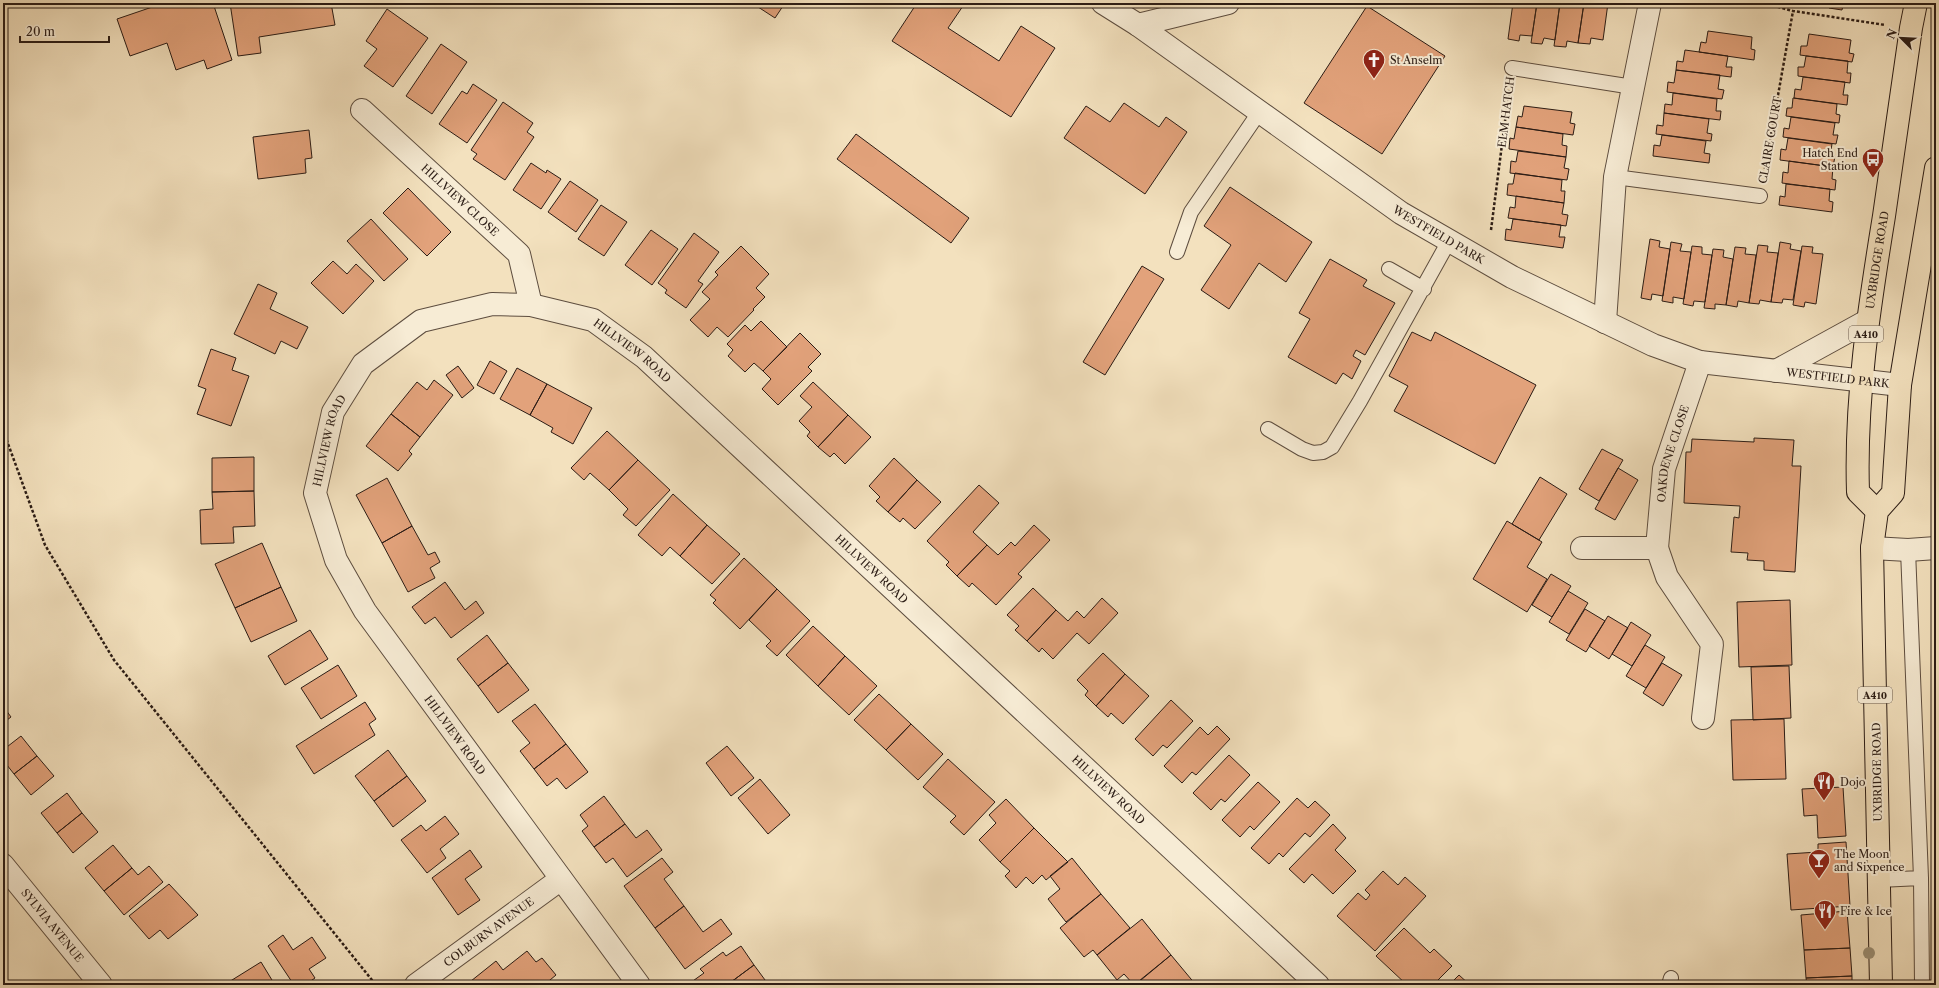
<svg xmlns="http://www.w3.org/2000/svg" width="1939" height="988" viewBox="0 0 1939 988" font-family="'Libre Caslon Text',serif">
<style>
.building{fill:#e2a27b;stroke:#2b1c15}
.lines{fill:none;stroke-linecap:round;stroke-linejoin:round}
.service-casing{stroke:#5d4d3f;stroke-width:16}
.minor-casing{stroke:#5d4d3f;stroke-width:24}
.primary-casing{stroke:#2b1c15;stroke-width:24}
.path{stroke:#2b1c15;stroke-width:2.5;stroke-dasharray:3 2;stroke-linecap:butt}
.service{stroke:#f7ecd5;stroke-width:14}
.minor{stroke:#f7ecd5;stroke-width:22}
.primary{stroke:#f3e1be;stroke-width:22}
.tree{fill:#9c9076}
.labels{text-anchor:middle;stroke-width:4;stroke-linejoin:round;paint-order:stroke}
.shield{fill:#f7ecd5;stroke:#685a4f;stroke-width:1}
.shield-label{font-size:10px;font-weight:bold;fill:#2b1c15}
.poi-label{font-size:11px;fill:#2b1c15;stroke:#f7ecd5;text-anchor:start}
.street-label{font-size:11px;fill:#2b1c15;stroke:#f7ecd5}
</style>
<rect width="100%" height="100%" fill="#f3e1be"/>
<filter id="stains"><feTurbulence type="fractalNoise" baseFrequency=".005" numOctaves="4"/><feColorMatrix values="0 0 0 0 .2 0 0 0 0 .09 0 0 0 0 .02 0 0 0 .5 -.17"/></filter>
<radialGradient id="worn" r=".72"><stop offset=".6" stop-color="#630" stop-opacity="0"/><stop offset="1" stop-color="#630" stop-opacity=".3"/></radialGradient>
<path class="building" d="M164,3H213L232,60L207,69L204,60L176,70L167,43L130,56L117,19Z
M230,3H331L335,25L259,37L261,53L238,56Z
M756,3H785L775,18L755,5Z
M917,3H965L948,28L999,61L1021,26L1055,48L1011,117L892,41Z
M1513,3H1537L1532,36L1520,35L1519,41L1508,39Z
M1537,3H1560L1555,40L1544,38L1542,44L1531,43Z
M1560,3H1584L1578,43L1567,41L1566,47L1554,46Z
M1584,3H1608L1603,40L1591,38L1590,44L1578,43Z
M1830,3H1856L1855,7L1843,5L1842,10L1829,8Z
M1367,6L1445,56L1382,154L1304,103Z
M387,9L428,38L393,87L364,66L377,49L366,41Z
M1708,31L1752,37L1751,49L1755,50L1754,60L1699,52L1701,42L1706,43Z
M1809,34L1851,40L1849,53L1854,54L1852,62L1800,55L1801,46H1807Z
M441,44L467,62L432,114L406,96Z
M1685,50L1728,56L1726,67H1732L1731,77L1676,70L1677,61L1683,62Z
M1806,56L1848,61L1847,73H1851L1850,83L1798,76V67H1804Z
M1676,70L1720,75L1718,89L1724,90L1722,99L1667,92L1668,82L1674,83Z
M1803,77L1845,82L1843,95H1848L1847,105L1794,98L1795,89L1801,90Z
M473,84L497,100L467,143L439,124L462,91L467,94Z
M1673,93L1717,99L1716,111H1721L1720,120L1664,113L1665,104L1672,105Z
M1793,98L1837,104L1836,114L1840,115L1839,123L1786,116L1787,108H1792Z
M503,102L533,123L527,132L534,137L505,180L473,159L477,154L471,150Z
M1124,103L1159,127L1166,117L1187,132L1145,194L1064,138L1086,106L1110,122Z
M1524,106L1572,112L1570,123L1575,124L1573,135L1516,127L1518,116L1522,117Z
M1664,113L1709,119L1707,133L1712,134L1711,141L1656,134L1657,125L1663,126Z
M1791,117L1835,123L1833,135H1838L1836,144L1783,137L1784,128L1789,129Z
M1516,127L1563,134L1562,145L1567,146L1566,157L1509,149L1510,138L1514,139Z
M309,130L312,158L305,159L306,173L258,179L253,137Z
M856,134L969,218L951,243L837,159Z
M1662,135L1706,141L1704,153L1710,154L1709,163L1653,156L1654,145L1660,146Z
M1788,138L1832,144L1830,156H1835L1833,167L1780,160L1781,149L1786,150Z
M1518,151L1566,157L1564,168L1569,169L1567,180L1510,173L1511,161L1516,162Z
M1789,161L1833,167L1832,179L1836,180L1835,190L1782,183L1783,172L1788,173Z
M531,163L546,173L547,170L561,179L541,209L513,190Z
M1515,173L1562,180L1561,191H1565L1564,203L1507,195L1508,184H1513Z
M570,181L598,200L576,232L548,212Z
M1786,184L1830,189L1829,201L1833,202L1832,212L1779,205L1780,196L1785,197Z
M1230,187L1312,242L1286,282L1259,263L1229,309L1201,290L1231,245L1204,226Z
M408,188L451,232L427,256L383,213Z
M1516,196L1564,203L1562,214L1568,215L1566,226L1508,218L1510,207L1515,208Z
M601,205L627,222L604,256L578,239Z
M371,219L408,259L384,281L347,241Z
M1513,219L1561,225L1559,237H1565L1563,248L1505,240L1506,229L1511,230Z
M651,230L678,249L652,285L625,265Z
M694,233L719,252L698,281L703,284L686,308L665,293L667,290L658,283Z
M1650,239L1660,241L1659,247L1670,249L1663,296L1652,294L1651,300L1641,298Z
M1671,242L1682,244L1680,251L1691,252L1684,299L1673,297V303L1662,301Z
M1780,242L1791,244L1790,249L1801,251L1793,300L1783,299L1782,303L1771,302Z
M1758,245L1768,246L1767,252L1778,253L1771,302L1760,300L1759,304L1749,303Z
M741,246L769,274L756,288L765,297L753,309L754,310L728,337L717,327L708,337L690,320L710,299L702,292L718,275L715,272Z
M1692,246L1702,247V254L1712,255L1705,302L1694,301L1693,306L1683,304Z
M1802,246L1813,247L1812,253L1823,254L1816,304L1805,302L1804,307L1793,305Z
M1735,247L1746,248L1745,254L1756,255L1749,303L1738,301L1737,307L1726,305Z
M1713,249L1724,250L1723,257L1733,259L1726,305L1715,304V309L1704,308Z
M1330,259L1367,280L1363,286L1395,303L1365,355L1356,350L1353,356L1361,361L1352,379L1343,373L1336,384L1288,357L1310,319L1299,313Z
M333,261L347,274L356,264L374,281L343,314L311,283Z
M1142,266L1164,279L1105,375L1083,362Z
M258,284L277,293L270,309L308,327L297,349L281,341L275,354L234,334Z
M761,321L787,347L763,371L754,363L745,372L728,356L733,350L727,344L745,325L751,331Z
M1412,332L1431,341L1435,332L1536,385L1495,464L1394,411L1408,386L1389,376Z
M800,333L821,354L808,367L812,371L778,405L762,389L771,379L763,371Z
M211,349L236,358L232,370L249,376L231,426L197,414L206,389L198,386Z
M490,361L507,371L494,394L477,385Z
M458,366L474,388L462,398L446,375Z
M517,368L547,384L530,415L500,399Z
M434,380L453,395L420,437L391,414L417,382L427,390Z
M813,382L848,415L818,447L807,436L810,432L799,421L812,407L800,396Z
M547,384L592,408L573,444L551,432L553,428L530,415Z
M391,414L420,437L409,451L412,454L398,471L366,446Z
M848,415L871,437L845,464L834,453L830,457L818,447Z
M607,431L638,460L609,490L590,473L584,480L571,468Z
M1754,438L1794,440L1792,466H1801L1795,572L1764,570V561L1747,560L1748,553L1731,552L1734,517L1739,518L1740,506L1684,503L1686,452H1691L1692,439L1754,442Z
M1602,449L1623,460L1599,501L1579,489Z
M254,457V491L212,492V458Z
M894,458L917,480L888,512L876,501L880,497L869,486Z
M638,460L670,490L636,526L623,515L628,509L609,490Z
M1618,468L1638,480L1615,520L1595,509Z
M1540,477L1567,494L1539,540L1512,524Z
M387,478L412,526L382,543L356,495Z
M917,480L941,502L915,529L903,518L900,522L888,512Z
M979,485L999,503L973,532L987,545L957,576L946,565L949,562L927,541Z
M254,491L255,526L233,527L234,543L201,544L200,510L213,509L212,492Z
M673,494L707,525L680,556L670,547L662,556L638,535Z
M1507,521L1542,542L1527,567L1547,579L1527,612L1473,579Z
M707,525L740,554L712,584L680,556Z
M1034,525L1050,540L1018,574L1022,577L996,605L972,583L969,587L957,576L987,545L998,555L1011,542L1015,546Z
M412,526L428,555L435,552L440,562L430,568L435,578L408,592L382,543Z
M262,543L281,587L235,608L215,564Z
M744,558L777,589L740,629L713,603L716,600L710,595Z
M1551,574L1571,586L1552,617L1532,605Z
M445,582L465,610L476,601L484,613L451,638L435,617L425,624L412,607Z
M281,587L297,621L251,642L235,608Z
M1033,588L1056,610L1027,641L1015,630L1019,626L1007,615Z
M777,589L810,621L777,656L766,646L771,641L749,620Z
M1568,591L1588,603L1569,634L1549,622Z
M1102,598L1118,613L1089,644L1077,633L1053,659L1042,648L1039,652L1027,641L1056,610L1068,621L1077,611L1084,618Z
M1790,600L1792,665L1739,667L1737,602Z
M1585,609L1605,621L1586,652L1566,640Z
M1608,616L1628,628L1609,659L1589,646Z
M1631,622L1651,635L1632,666L1612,654Z
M813,626L845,656L818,686L786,655Z
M310,630L328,659L285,685L268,656Z
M487,635L508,663L478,686L457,659Z
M1645,645L1665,657L1646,688L1626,676Z
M1103,653L1125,674L1096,706L1085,695L1088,691L1077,680Z
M845,656L877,686L849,715L818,686Z
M508,663L529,690L498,713L478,686Z
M1662,663L1682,675L1663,706L1643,693Z
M338,665L357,696L321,719L301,688Z
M1789,666L1791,718L1753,720L1751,667Z
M1125,674L1149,696L1123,724L1111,713L1108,717L1096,706Z
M879,694L911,724L886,750L854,720Z
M1171,700L1193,721L1167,748L1163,745L1153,756L1135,739Z
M365,702L376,719L369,724L375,735L314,774L296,746Z
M535,704L566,744L534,769L520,751L530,743L512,721Z
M3,706L11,717L3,723Z
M1784,719L1786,779L1733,780L1731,720Z
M911,724L943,754L918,780L886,750Z
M1217,726L1230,739L1196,775L1192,772L1182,783L1164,766L1200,727L1208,735Z
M21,736L37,756L14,774L3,760V750Z
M566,744L588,772L566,789L557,778L547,786L534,769Z
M727,746L754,778L731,796L706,763Z
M388,750L407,776L374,801L355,776Z
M1229,755L1250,775L1225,802L1221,799L1211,810L1193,793Z
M37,756L54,776L31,795L14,774Z
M948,759L995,802L964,835L950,822L956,816L923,787Z
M407,776L426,801L393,827L374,801Z
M760,779L790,815L768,834L738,798Z
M1258,782L1280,802L1254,830L1250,826L1240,837L1222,820Z
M1843,787L1846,836L1818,838L1817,815L1804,816L1802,789Z
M67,793L82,813L57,833L41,813Z
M604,796L625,824L594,847L582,831L588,826L580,815Z
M1297,798L1308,808L1315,801L1330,815L1310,837L1305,833L1283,857L1279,853L1269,864L1251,848Z
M1006,799L1034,828L1000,862L979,840L996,823L989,815Z
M82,813L98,832L73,853L57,833Z
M445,816L459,834L440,849L446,858L427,873L401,840L421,825L426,831Z
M625,824L636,838L647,830L662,850L627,877L613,858L606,863L594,847Z
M1333,824L1346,838L1335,850L1356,871L1333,894L1312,874L1304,883L1289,869Z
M1034,828L1068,862L1046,880L1042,875L1033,884L1026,877L1016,888L1005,876L1010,871L1000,862Z
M1846,842L1850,906L1791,910L1787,854L1818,852V844Z
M113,845L132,868L104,891L85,868Z
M470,850L482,867L465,879L480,900L458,915L432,878Z
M662,858L673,872L664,879L684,906L655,928L624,886Z
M1072,858L1101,894L1066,922L1048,899L1060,889L1050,876Z
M149,866L163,882L124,915L104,891L132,868L138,875Z
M1383,871L1398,885L1405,877L1426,896L1375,951L1337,916L1358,893L1366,900L1370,895L1365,890Z
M169,884L198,915L168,939L160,930L149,939L129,916Z
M1101,894L1130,928L1097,955L1093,950L1084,957L1060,928Z
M684,906L703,932L721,919L732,934L685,969L655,928Z
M1847,911L1850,948L1804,950L1801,915Z
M1142,919L1171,955L1134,985L1124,974L1117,980L1097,955Z
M1404,928L1430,953L1434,949L1452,966L1433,985H1407L1376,956Z
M283,935L293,950L312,937L326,958L309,969L315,978L305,985H294L268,946Z
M741,946L754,965L727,985H692L690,983L704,973L700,969L723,952L726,956Z
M1850,948L1852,976L1806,978L1804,950Z
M527,951L536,962L542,958L556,975L544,985H466L496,961L503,970Z
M1171,955L1196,985H1135Z
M261,962L275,985H224Z
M754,965L768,984L727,985Z
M1459,975L1470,985H1449Z
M1852,976V985H1807L1806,978Z"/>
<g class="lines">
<g class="service-casing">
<path id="service" d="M1512,68L1633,87
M1615,177L1760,196
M1177,252L1191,212L1260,111
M1389,269L1424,289
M1268,429L1302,449L1313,453L1323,452L1332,447L1360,401L1449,241
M1908,550L1921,878L1922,985
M1879,880L1921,878
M1669,985L1671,978"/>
</g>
<g class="minor-casing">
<g id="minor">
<path id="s1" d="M1103,3L1138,25L1401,213L1512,277L1653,345L1700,362L1900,385"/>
<path d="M1138,25L1228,3"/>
<path id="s2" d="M362,110L519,254L531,305"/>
<path d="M1605,322L1615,177L1650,3"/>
<path d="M1776,371L1867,321"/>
<path d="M1582,548H1657L1667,577L1712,644L1703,718"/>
<path id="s3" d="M1657,548L1664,469L1700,362"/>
<path d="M1872,548L1908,550L1936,548"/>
<path id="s4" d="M3,865L101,985"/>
<path id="s5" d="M416,985L561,879"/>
<path id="s6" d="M639,985L365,611L336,560L315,493L333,412L363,364L421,321L492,304L531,305L593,320L644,357L1318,985"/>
</g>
</g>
<g class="primary-casing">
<g id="primary">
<path id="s7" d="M1877,511L1858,492C1855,399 1869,308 1884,216C1893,154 1902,91 1911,28L1916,3"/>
<path d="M1881,985L1872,548L1877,511L1893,493L1900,385L1936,168"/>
</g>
</g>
<path class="path" d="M1763,3L1793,11L1885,25
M1764,174L1793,11
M1491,230L1509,90
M3,430L45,545L114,660L376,985"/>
<use href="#service" class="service"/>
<use href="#minor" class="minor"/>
<use href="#primary" class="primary"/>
</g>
<circle class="tree" cx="1869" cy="953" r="6"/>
<defs>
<g id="church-pin" transform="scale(1.15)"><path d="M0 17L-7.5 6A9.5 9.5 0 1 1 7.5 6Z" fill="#8f2418" stroke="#f7ecd5"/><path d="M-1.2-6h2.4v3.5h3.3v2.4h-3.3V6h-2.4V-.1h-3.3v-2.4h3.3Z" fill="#fff"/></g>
<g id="bus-pin" transform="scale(1.15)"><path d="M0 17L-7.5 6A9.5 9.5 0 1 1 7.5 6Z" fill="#8f2418" stroke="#f7ecd5"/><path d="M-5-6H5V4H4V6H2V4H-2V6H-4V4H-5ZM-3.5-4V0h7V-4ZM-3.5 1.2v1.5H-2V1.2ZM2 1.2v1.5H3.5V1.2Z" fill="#fff"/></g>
<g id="restaurant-pin" transform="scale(1.15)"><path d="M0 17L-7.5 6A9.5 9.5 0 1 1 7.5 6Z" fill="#8f2418" stroke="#f7ecd5"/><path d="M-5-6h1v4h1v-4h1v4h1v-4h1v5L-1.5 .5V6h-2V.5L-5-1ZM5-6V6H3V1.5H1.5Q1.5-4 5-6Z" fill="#fff"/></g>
<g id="bar-pin" transform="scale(1.15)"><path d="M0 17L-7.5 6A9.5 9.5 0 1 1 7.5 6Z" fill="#8f2418" stroke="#f7ecd5"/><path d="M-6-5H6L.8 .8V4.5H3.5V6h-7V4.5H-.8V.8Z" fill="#fff"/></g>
</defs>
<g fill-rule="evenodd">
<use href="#church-pin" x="1374" y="60"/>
<use href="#bus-pin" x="1873" y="159"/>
<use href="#restaurant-pin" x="1824" y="782"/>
<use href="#bar-pin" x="1819" y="860"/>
<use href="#restaurant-pin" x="1825" y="911"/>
</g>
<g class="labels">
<g class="shield">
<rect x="1849" y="326" width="34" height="16" rx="3"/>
<rect x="1858" y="687" width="34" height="16" rx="3"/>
</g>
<g class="shield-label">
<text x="1866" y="338">A410</text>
<text x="1875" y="699">A410</text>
</g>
<g class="poi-label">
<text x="1390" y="64">St Anselm</text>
<text x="1858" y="157" text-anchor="end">Hatch End<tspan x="1858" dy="13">Station</tspan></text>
<text x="1840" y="786">Dojo</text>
<text x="1834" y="858">The Moon<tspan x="1834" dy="13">and Sixpence</tspan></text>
<text x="1840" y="915">Fire &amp; Ice</text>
</g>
<g class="street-label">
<text transform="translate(1506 112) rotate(-83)" y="4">ELM HATCH</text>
<text transform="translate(1770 140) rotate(-80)" y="4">CLAIRE COURT</text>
<text dy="4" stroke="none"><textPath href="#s2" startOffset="133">HILLVIEW CLOSE</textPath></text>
<text dy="4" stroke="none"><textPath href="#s1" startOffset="408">WESTFIELD PARK</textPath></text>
<text dy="4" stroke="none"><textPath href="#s7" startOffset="260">UXBRIDGE ROAD</textPath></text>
<text dy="4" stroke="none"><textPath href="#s6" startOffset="1030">HILLVIEW ROAD</textPath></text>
<text dy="4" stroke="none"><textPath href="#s1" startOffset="838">WESTFIELD PARK</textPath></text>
<text dy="4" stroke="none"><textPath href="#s6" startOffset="647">HILLVIEW ROAD</textPath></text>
<text dy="4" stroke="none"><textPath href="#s3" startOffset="96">OAKDENE CLOSE</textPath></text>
<text dy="4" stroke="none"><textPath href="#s6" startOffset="1354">HILLVIEW ROAD</textPath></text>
<text transform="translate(455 735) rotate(54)" y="4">HILLVIEW ROAD</text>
<text transform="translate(1877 772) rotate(-91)" y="4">UXBRIDGE ROAD</text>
<text dy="4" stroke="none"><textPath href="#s6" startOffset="1678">HILLVIEW ROAD</textPath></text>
<text dy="4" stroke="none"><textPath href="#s4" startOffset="78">SYLVIA AVENUE</textPath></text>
<text dy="4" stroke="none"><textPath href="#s5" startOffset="90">COLBURN AVENUE</textPath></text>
</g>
</g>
<rect width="1939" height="988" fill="none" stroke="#f3e1be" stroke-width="16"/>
<rect x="4" y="4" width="1931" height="980" fill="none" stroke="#2b1c15" stroke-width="2"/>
<rect x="8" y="8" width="1923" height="972" fill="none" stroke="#2b1c15"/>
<g transform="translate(1901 38) rotate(294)" stroke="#f7ecd5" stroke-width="3" paint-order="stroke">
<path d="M0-3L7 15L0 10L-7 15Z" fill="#2b1c15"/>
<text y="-6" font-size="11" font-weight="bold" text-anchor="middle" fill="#2b1c15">N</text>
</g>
<path d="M20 36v6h89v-6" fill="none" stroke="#2b1c15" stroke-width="2"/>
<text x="26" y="36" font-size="12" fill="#2b1c15" stroke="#f7ecd5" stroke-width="3" paint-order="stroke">20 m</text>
<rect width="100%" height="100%" filter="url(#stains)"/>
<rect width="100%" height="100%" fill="url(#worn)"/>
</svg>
